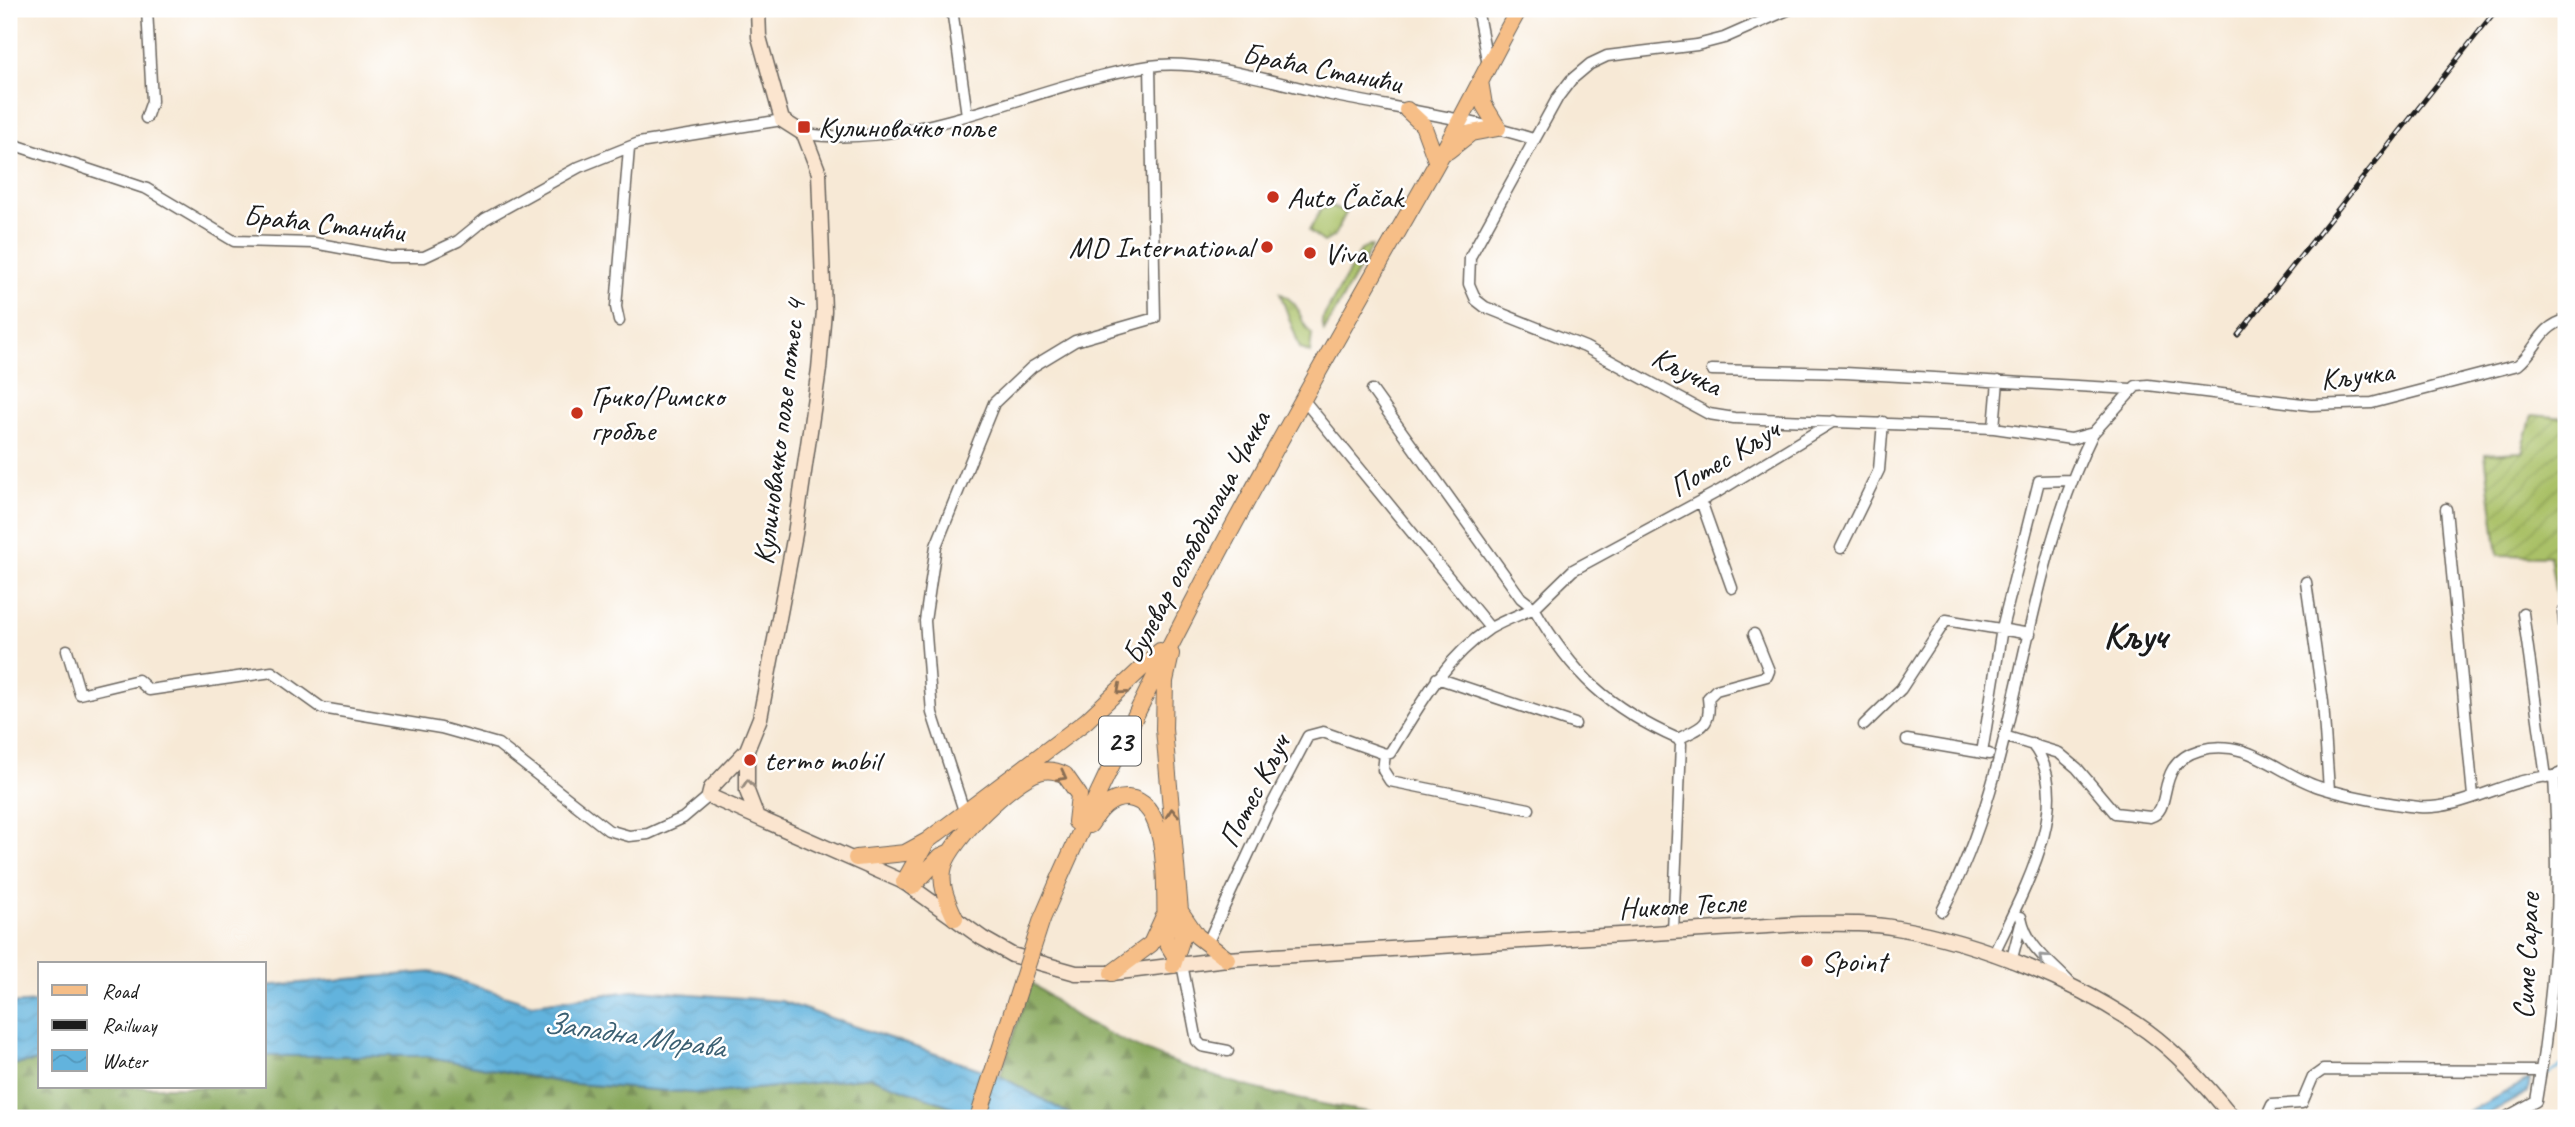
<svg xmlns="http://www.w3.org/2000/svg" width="2575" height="1127" viewBox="0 0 2575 1127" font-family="Caveat,sans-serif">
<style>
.grass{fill:url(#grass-tufts);stroke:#636e42;stroke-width:2}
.forest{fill:url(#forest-firs);stroke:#52623c;stroke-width:2}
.garden{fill:url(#garden-furrows);stroke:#636e42;stroke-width:2}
.water{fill:url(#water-waves);stroke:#3f687c;stroke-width:2}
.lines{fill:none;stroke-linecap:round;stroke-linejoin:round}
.stream{stroke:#62b3dd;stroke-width:2.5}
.street-casing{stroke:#69645d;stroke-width:13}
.secondary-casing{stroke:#69645d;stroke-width:17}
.primary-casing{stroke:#69645d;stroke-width:18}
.street{stroke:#fff;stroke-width:10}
.secondary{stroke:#fbe5cf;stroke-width:14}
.primary{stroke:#f6be87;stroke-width:16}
.rail-casing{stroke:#1c1c1c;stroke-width:5}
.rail{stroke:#fff;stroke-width:2.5;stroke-dasharray:8;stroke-linecap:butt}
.primary-bridge-casing{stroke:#69645d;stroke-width:18;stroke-linecap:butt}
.primary-bridge{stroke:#f6be87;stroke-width:16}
.oneway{stroke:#896d52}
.oneway2{stroke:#978b7e}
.oneway3{stroke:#999}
.poi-dot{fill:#c8321e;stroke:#fff;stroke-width:2.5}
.labels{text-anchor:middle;stroke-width:5;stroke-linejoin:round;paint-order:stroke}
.shield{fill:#fff;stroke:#606060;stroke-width:2}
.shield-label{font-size:28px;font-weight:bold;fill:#1c1c1c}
.street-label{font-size:30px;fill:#1c1c1c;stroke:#fff}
.poi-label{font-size:30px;fill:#1c1c1c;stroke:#fff;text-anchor:start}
.water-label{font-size:32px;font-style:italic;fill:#3c6073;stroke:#fff}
.district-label{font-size:37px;font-weight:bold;fill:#1c1c1c;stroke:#fff}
</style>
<defs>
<pattern id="grass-tufts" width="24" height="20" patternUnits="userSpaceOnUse" patternTransform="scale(1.75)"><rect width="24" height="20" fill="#aac167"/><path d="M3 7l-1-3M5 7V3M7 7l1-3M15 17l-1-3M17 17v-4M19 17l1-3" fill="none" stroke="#92a559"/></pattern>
<pattern id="forest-firs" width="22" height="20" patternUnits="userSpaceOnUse" patternTransform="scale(1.75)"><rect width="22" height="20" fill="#87a75c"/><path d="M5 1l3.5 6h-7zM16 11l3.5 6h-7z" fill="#6e874b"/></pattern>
<pattern id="garden-furrows" width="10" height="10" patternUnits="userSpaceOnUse" patternTransform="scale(1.75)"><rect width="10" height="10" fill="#aac167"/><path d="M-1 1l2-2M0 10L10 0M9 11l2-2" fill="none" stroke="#92a559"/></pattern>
<pattern id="water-waves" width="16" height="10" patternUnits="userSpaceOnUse" patternTransform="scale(1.75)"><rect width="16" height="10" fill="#62b3dd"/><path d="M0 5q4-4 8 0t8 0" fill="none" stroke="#5499bd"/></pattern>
</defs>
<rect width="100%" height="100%" fill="#fff"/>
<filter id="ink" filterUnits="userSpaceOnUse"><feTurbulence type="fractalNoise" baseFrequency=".0143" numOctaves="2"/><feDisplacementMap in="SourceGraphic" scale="14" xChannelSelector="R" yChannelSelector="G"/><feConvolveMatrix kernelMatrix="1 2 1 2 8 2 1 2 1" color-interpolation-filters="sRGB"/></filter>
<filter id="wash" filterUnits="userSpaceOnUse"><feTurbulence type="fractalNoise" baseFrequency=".00686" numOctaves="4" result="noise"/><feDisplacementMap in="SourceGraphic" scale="28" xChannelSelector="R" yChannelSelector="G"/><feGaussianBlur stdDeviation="1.57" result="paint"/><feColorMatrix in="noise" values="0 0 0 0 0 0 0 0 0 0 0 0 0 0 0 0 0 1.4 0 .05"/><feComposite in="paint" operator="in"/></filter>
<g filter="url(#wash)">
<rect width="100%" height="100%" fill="#f7e9d6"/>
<path class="grass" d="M1332,206L1346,213L1334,236L1324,242L1309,231L1321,209Z
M1369,246H1372L1324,331L1322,320L1361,250Z
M1280,293C1307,308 1294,317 1312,334L1310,353L1300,348Z"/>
<path class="forest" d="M1031,982C1047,994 1062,1008 1079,1018C1180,1075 1296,1104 1411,1118H1076L1000,1076Z
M264,1056H425L564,1083L706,1094L871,1077L957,1109L959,1118H9V1065L40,1061V1087H264Z"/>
<path class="garden" d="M2532,415L2566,418V640H2563L2550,556L2498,555L2485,454L2522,452Z"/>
<path class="water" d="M432,972L532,1004L640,990L781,1001L1000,1076L1076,1118H983L871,1077L706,1094L564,1083L425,1056H264V986Z
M40,1002V1061L9,1065V1004Z
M2530,1079L2528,1092L2481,1118H2457Z"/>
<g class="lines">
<path class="stream" d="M2548,1074L2566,1064"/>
</g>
</g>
<g filter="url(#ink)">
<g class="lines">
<g class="street-casing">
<path id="street" d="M952,9L967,115
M1477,9L1488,65
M1790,9L1724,38L1697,45L1607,56L1590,64L1571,80L1558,97L1470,257L1469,284L1476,300L1485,307L1585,347L1709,414L1734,418L1994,428L2071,439L2093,433L2136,386L2148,385L2311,405L2372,403L2518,365C2537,350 2540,326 2566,320
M146,118L152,101L147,9
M804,134C922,150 1035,83 1150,66C1201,58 1279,84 1331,95C1399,109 1467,118 1533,139
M9,143L147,189L234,241L314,243L390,257H424L458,241L485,219L579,167L639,143L782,120
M619,321L616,307L629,148
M1712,370L1845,373L2131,389
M1302,398L1490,628
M1994,428L1998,381
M1701,501L1732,588
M2446,509L2473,796
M1841,548L1879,470L1883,422
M2306,582L2323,702L2329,790
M2563,612L2566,643
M2523,613L2546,777
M67,650L80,694L138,680L149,690L272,672L322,708L441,728L498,744L608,830L629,836L648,834L683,818L709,796
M1437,678L1575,724
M1864,725L1901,689L1946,620L2030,634
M2004,736L2059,753L2077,768L2115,813L2150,817C2175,810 2152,764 2200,750C2247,737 2279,774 2319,787C2347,796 2389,804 2419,807C2465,810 2508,777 2554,776
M1678,739C1701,727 1712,727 1708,698L1716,690L1767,676L1769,671L1754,634
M1907,740L1989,754
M1982,753L2002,628L2039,481L2071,480
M1385,754L1383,770L1390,781L1529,809
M965,814L932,713L925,621L936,546L994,403L1032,367L1075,341L1155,318L1150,66
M1942,911C2022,762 2019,583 2093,433
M2021,917C2028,949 2049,960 2070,983
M1673,932L1681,744L1678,739C1608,708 1572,674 1534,608L1573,570L1719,491L1834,421
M1207,944L1266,816L1308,736L1323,732L1385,754L1390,753C1418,708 1444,659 1489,629C1502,621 1519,615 1534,608L1521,598L1372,390
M1993,955C2019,899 2078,800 2032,744
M2011,962L2021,924
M1182,964L1197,1041L1202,1046L1228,1051
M2266,1118L2272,1105L2302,1103L2313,1077L2323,1070L2541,1071
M2505,1118L2536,1101C2555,996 2561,883 2554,776L2566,771"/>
</g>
<g class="secondary-casing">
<path id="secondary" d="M747,750L711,788L709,796L904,882L982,938L1012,955L1076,973H1112L1227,959L1801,924C1832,924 1865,922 1897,928C1980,942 2078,982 2147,1031C2180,1055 2208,1087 2233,1118
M757,817L747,791V750L760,718L795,534L819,369L824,311L819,173L804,134L782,120L759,37L758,9"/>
</g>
<g class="primary-casing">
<path id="primary" d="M1480,81L1484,105L1498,128
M1407,110L1423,125L1437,163
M1448,151L1471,133L1498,128
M1171,654L1165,681L1164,729L1180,911L1197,936L1227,959
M1090,825C1099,811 1109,797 1128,798C1175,802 1163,908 1166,941L1175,956
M856,858L905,853L927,841L1086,721L1160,651
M904,882L926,843
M912,887L941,856L948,853
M955,918C947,901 939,884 944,866C951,840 1014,779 1039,772C1048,769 1057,771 1065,775L1079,795L1076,822
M1042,919C1152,660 1290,420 1429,177C1461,122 1488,64 1519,9
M1173,965L1182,938L1180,917
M1112,973L1151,944L1163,918"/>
</g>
<use href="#street" class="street"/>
<use href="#secondary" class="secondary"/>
<use href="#primary" class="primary"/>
<g class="rail-casing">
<path id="rail" d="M2238,335L2497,9"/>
</g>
<use href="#rail" class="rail"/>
<g class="primary-bridge-casing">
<path id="primary-bridge" d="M978,1118L1042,919"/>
</g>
<use href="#primary-bridge" class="primary-bridge"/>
</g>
<defs><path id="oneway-chevron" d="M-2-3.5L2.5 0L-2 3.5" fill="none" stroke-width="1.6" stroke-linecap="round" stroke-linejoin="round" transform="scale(1.75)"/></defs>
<g class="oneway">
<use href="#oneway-chevron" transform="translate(1121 690) rotate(139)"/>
<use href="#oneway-chevron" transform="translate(1062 776) rotate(28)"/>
<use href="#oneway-chevron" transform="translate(1172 813) rotate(-95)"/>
</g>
<use class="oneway2" href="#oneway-chevron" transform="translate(748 784) rotate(-94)"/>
<use class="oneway3" href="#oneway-chevron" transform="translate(2043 958) rotate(-137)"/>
</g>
<g class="poi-dot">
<rect x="797" y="120" width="14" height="14" rx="3.5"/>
<circle cx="1273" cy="197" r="7"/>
<circle cx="1267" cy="247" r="7"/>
<circle cx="1310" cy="253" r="7"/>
<circle cx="577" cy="413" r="7"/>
<circle cx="750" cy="760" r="7"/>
<circle cx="1807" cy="961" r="7"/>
</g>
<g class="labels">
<rect class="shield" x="1099" y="716.5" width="42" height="49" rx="5"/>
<g class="shield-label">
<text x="1120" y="751">23</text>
</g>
<g class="street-label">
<text transform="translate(1322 68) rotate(11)" y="10">Браћа Станићи</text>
<text transform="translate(324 223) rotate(6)" y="10">Браћа Станићи</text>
<text transform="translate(1687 371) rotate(27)" y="10">Кључка</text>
<text transform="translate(2357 375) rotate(-7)" y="10">Кључка</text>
<text transform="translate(779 432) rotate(-83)" y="10">Кулиновачко поље потес 4</text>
<text transform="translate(1724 458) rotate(-31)" y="10">Потес Кључ</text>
<text transform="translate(1196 537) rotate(-62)" y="10">Булевар ослободилаца Чачка</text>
<text transform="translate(1254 791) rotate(-63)" y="10">Потес Кључ</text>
<text transform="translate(1682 905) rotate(-3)" y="10">Николе Тесле</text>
<text transform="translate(2526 956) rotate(-87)" y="10">Симе Сараге</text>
</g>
<g class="poi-label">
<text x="818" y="137">Кулиновачко поље</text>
<text x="1287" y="207">Auto Čačak</text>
<text x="1253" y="257" text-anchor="end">MD International</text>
<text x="1324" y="263">Viva</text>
<text x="591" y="406">Грчко/Римско<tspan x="591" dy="34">гробље</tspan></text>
<text x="764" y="770">termo mobil</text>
<text x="1821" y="971">Spoint</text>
</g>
<g class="water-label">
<text transform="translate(634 1034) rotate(8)" y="11">Западна Морава</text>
</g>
<g class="district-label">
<text x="2135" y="648">Кључ</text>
</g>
</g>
<rect width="2575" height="1127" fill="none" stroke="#fff" stroke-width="35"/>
<rect x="38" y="962" width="228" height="126" fill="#ffffff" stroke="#a4a4a4" stroke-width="2"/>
<rect x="52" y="985" width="35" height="10" fill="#f6be87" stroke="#a4a4a4" stroke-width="2"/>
<text x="102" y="998" font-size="21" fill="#1c1c1c">Road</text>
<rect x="52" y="1020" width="35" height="10" fill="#1c1c1c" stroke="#a4a4a4" stroke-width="2"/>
<text x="102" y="1032" font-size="21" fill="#1c1c1c">Railway</text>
<rect x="52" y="1050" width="35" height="21" fill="url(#water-waves)" stroke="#a4a4a4" stroke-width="2"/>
<text x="102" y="1068" font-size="21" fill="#1c1c1c">Water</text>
</svg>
